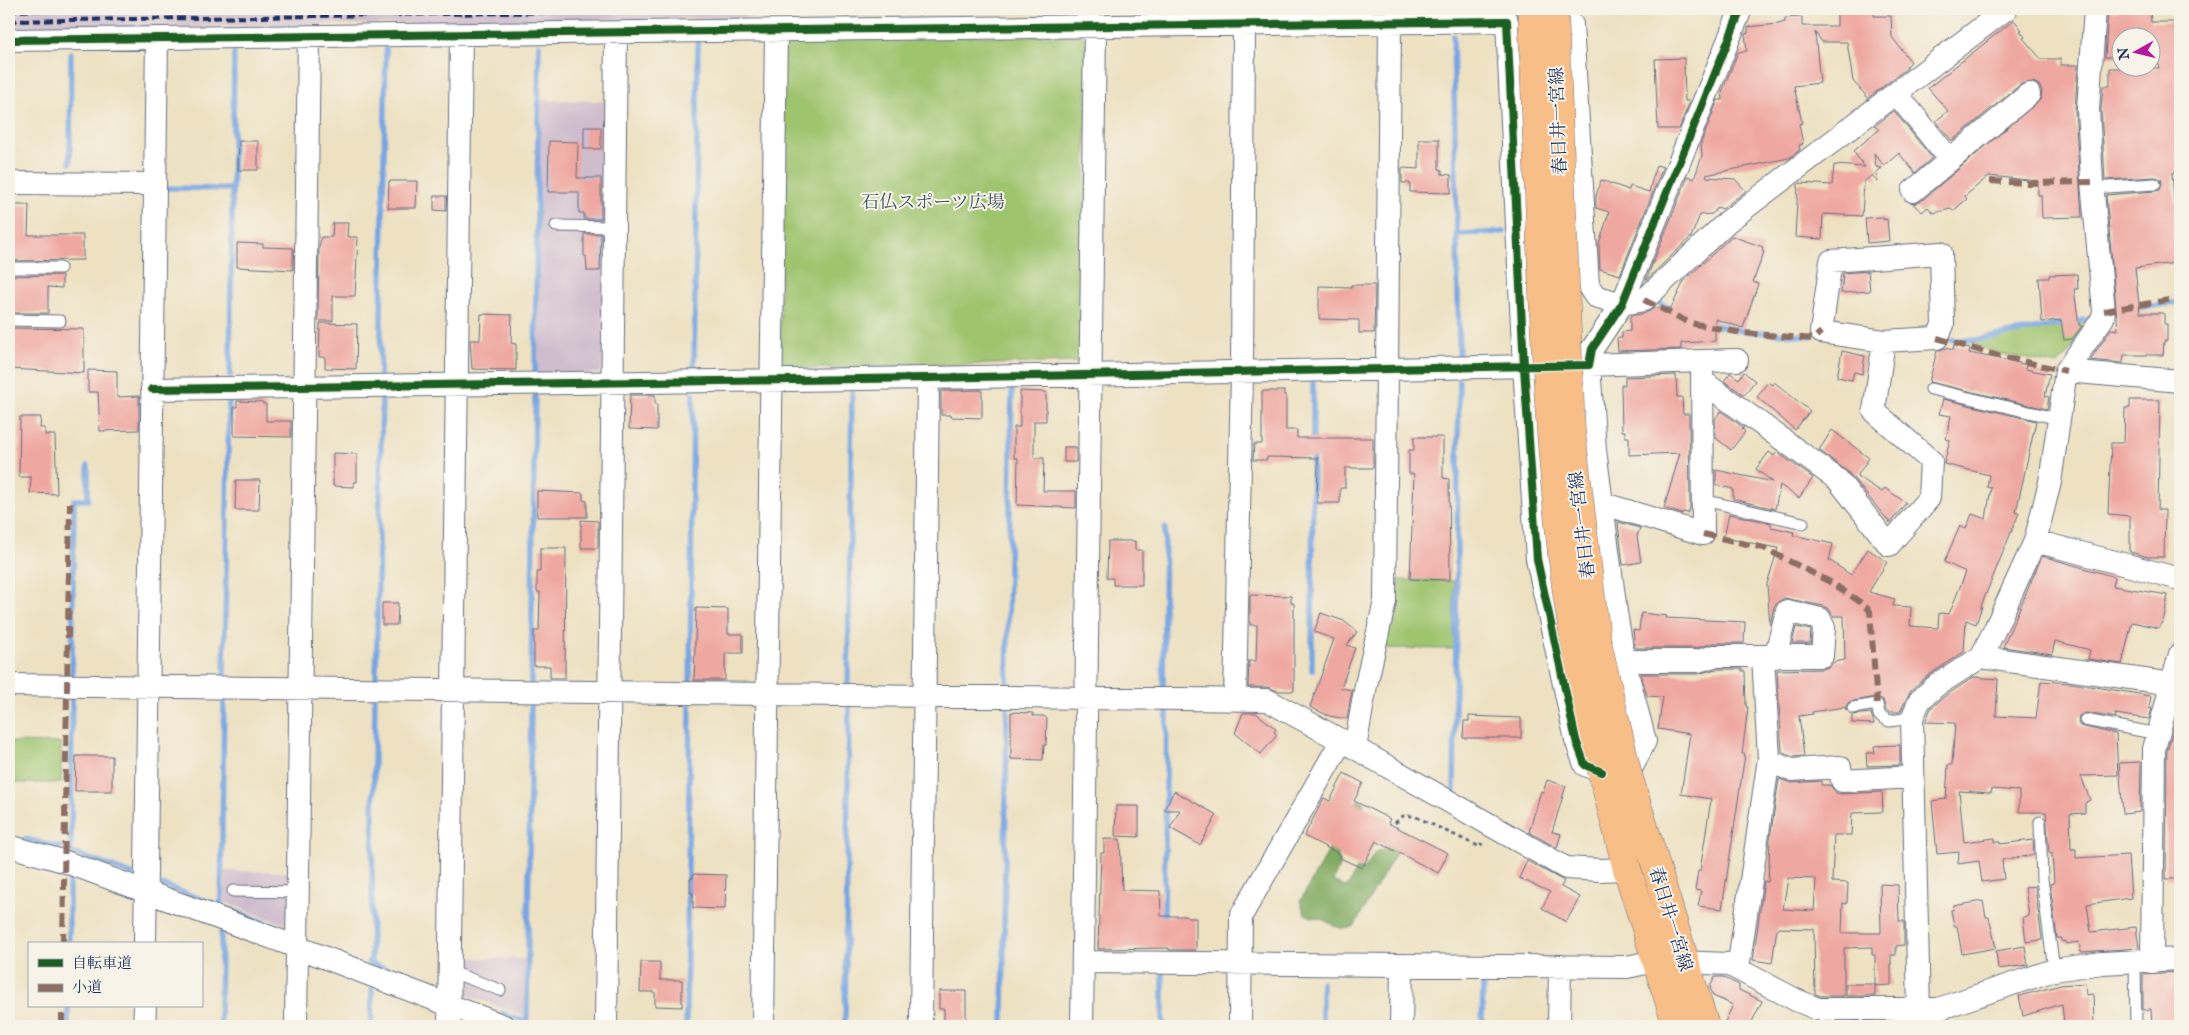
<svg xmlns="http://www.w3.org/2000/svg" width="2189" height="1035" viewBox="0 0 2189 1035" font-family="'IM FELL English','Noto Serif JP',serif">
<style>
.industrial{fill:#cfbdce}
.green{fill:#9fc46e;stroke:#5d7a66}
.forest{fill:#7faa61;stroke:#4d6c60}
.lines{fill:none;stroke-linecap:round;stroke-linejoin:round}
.stream{stroke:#78a6e1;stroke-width:5.5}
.building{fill:#efa8a1;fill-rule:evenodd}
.service-casing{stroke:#646d81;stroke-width:13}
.minor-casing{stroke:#646d81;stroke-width:24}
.primary-casing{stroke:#646d81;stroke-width:29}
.path{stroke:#646d81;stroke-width:3;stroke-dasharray:4 4;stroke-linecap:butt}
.service{stroke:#fff;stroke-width:11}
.minor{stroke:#fff;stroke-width:22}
.primary{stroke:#f7be87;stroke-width:28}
.rail{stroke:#1b2f5e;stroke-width:4;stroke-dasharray:8 4;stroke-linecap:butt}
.primary-bridge-casing{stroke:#646d81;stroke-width:29;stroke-linecap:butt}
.primary-bridge{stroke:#f7be87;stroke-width:28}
.quiet{stroke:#8d6e63;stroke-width:6;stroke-dasharray:12 6;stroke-linecap:butt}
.cycleway-casing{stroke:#f7f3e8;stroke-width:11}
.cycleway{stroke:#1b5e20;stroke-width:8}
.labels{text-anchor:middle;stroke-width:4;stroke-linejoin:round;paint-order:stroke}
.street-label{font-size:18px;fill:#1b2f5e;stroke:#f7f3e8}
.park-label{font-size:18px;fill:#3c5462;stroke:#f7f3e8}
</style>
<rect width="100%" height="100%" fill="#f7f3e8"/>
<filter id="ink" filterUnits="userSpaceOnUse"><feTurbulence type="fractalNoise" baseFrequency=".02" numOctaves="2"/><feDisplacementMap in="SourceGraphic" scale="10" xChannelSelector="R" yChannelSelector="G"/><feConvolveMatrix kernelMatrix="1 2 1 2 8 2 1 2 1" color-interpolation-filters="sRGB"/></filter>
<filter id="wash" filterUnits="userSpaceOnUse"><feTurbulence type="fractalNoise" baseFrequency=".0096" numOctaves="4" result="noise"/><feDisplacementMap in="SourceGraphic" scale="20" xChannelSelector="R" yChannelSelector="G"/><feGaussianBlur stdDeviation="1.12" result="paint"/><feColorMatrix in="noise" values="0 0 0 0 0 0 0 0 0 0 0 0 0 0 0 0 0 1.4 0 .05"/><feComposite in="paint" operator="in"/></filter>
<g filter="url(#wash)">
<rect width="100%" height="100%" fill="#ede1c2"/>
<path class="industrial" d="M9,9H1242L9,30Z
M540,100L607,101L603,367L598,373L537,374Z
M225,871L290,872L289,926L224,902Z
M458,958L525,959L524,1016L457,991Z"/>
<path class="green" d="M1082,36L1087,43L1083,358L1076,362L785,369L780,364L783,46L788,37Z
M2096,319L2058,365L1996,353L1972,344L1973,341Z
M1393,580L1454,581V649L1382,648Z
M9,742L61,743V783H9Z"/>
<path class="forest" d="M1357,801H1362L1364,805L1338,857L1340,863L1333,881L1345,887L1348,886L1357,869H1365L1375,852L1385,849L1401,830H1404L1406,835L1355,925C1343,934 1333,924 1321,919C1315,917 1310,917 1305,914L1300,901Z"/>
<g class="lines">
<path class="stream" d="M1453,36L1457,234L1504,232
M70,163L71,53
M164,188L232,189
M1457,234L1459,357
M1655,301L1675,311
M2133,309L2180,302
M1710,324L1742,331L1811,336
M1952,340H1975L2095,318
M694,371L698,43
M535,372L539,45
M230,375L234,53
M380,380L386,49
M1312,670L1313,383
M72,677L74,500H88V466
M224,677L229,403
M376,679L382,398
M531,682L535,397
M690,686L693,394
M848,686L852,391
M1007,690L1012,389
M1163,693L1165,528
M72,696L71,852L132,874
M1454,791L1459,381
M25,839L60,847
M163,885L287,931
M221,906L224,697
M1164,923L1167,710
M69,944V875
M368,962L435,988
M371,963L375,698
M502,1013L536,1026
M527,1023L531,703
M68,1026V1006
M220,1026L221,933
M371,1026L372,989
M686,1026L690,706
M845,1026L849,708
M1003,1026L1007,709
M1163,1026V975
M1322,1026V982
M1482,1026L1483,980"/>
</g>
<g id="blocks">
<path class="building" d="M1837,9H1874V16H1891L1892,37L1911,62L1906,67L1907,68L1868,98L1853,81L1847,42H1822L1815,32L1820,83L1794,86L1802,123L1799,124L1803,144L1799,145L1800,150L1789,158L1706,175L1707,177L1735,179L1746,191L1722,209L1718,207L1712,214L1700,215L1691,237L1646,280L1688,176L1694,179L1702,156L1701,143L1718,100H1723L1722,92L1738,52L1747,51L1745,34L1748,33V27L1778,24L1785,22V18L1802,17V26H1837Z
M2120,9H2150L2151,22H2178V25H2180V173H2172L2178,248H2174L2176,263L2135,268L2140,313H2164V324H2167V341H2164L2163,355H2124L2123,363L2090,360L2111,329L2118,330L2106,195L2155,191L2160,190L2162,184L2161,179L2155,177L2105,180L2101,109L2103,86H2110V68H2159L2155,38H2122V57H2105L2108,10L2120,11Z
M2014,20L2022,30L2020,31L2025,37L2023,38L2041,59H2061V65H2078L2075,110L2082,217L2042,218L2041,195H2038V181L1989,176L1965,196L1967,199L1953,211L1951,209L1933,213L1928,207L1922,212L1913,204L1921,201L2041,99L2042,91L2039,85L2033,82L2021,84L1952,141L1936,121L1948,111L1928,88Z
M1684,58L1685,101H1690L1679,129H1658L1655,59Z
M1894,111L1932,158L1915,173L1899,153L1884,166L1874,153L1876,167L1882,168L1876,172L1878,182L1872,175L1864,182L1862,216L1823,214L1822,239L1795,237L1798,185L1800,183L1832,185L1834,165L1865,167L1853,151L1879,130L1875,126Z
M584,127H601V149H584Z
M1419,139H1439V169L1442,170V174L1451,175V193L1410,192V183H1402V168L1419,169Z
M239,141H258V170H238Z
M549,141L578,142L577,178H601V219H584V213H579V192H548Z
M1656,165L1663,167L1620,275L1600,269L1599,244L1609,212L1596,208V196L1601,180L1629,190L1630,186L1649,192Z
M389,181H417L416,208H388Z
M434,196H446V211L434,210Z
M9,205H29L28,235H83V260L9,261Z
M1883,217V220L1887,219L1889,241L1867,243L1865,218Z
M333,223H348L347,237H358L355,296H333V321H318L319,248L321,237H332Z
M584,234H601L600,271H587L586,256H584Z
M1732,236L1763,247L1762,251L1764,252L1753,282L1758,284L1743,328L1715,319V341L1681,343V349L1618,351L1617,338H1622V332L1630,331V316L1646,313L1654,308H1671L1684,281Z
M237,243L263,244V247L293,248V270L237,267Z
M1868,271L1870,291L1841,293L1843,273Z
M2077,274L2078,289H2074L2079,325L2082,326L2072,339L2064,340L2061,320L2042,322L2039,278H2049V275Z
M9,276L62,275V288L48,287V313H9Z
M1351,285H1375L1374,333H1359V320L1319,319V286L1351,287Z
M481,314L512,315L511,343L516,344V370L472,369L470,340H480Z
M320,323L357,324L356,369L325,368V357H319Z
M9,328L84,329V373L9,369Z
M1954,345L1970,349L1969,353L2020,363L2026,365L2025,369L2050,374L2045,396L2049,397L2047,409L1929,382L1937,351L1945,348L1953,350Z
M1842,351L1865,356L1862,374L1854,372L1852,380L1837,377Z
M88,370L117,371V397L139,396V430L100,431L98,392H88Z
M1744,372L1755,381L1744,395L1724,381L1730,373L1739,379Z
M1676,375L1677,397H1682L1683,414H1689L1690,508L1688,513L1683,512L1682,514L1664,508L1680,453L1629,455V437H1625V431H1622L1621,385H1625V377Z
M1768,382L1772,385L1774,382L1810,411L1795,430L1757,397Z
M982,390V418L951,417V415H941V391Z
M1020,391L1046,392V421H1034V458H1044L1043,491H1076V508L1017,505L1018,458H1014V427H1020Z
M1262,391H1284V395H1286V430H1297V438H1373V468H1345V488H1340V503H1317L1318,458L1267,457V460H1253L1254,444H1262Z
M630,395H655V404H657V430L629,429Z
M1943,399L2036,421L2016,512L2019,513L1981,606H1982L1976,624L1966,620L1964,652L1930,674L1911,690L1900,712H1889L1886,710L1883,700L1876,697L1849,702L1846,706V710L1845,707L1812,712L1813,714L1799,716L1804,756L1793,757L1782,752L1777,670L1822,669L1829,667L1834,662L1845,660L1844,616H1833L1829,609L1823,606L1784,598L1778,602L1774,607L1770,625L1767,584L1778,548L1724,538L1729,514L1771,523V527L1794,532L1793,535L1833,544L1829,560L1851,575L1868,549L1887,562L1869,592L1895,599L1893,606L1911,607L1910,626L1938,628L1939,613L1949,614L1966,572L1944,562L1960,526L1966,529L1972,514L1986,519L1991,488L1987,487L1989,475L1944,464L1950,440L1946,439L1951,416L1939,414Z
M2130,400H2160L2158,510H2165L2164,557H2148L2130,552V516L2108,514L2111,443H2124L2125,408H2130Z
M237,401L263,402V404H266V421H291V437L234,436V407H237Z
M1721,411L1744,428L1742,429L1745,432L1731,450L1716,438L1715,419Z
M20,417H41L40,428H45V435H55L57,494L30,493L31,477H19Z
M1832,430L1869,458L1857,476L1882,492L1885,488L1906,503L1890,523L1848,472L1819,450Z
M1414,437H1443V478L1449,479L1450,580L1410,579L1414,474H1409V450H1414Z
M1064,447H1076V462H1064Z
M1769,452L1774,456L1777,452L1813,478L1799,498L1780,485L1775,509L1733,499V489L1716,485V470L1773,482L1756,469Z
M333,453L357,454V482H354V487L333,486Z
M236,480H260L259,510H235Z
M537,491L583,493V500L587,501V517H537Z
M581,520L598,521V548H581Z
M1618,522L1640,528L1637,536L1641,562L1623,565Z
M1108,541H1135V550H1142V585H1113V578H1107Z
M540,548H566L565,678H550V666H534V631H539L540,592H537V572H540Z
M2042,556L2115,577L2113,586L2168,595L2164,618L2159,628L2132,622L2122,664L2088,659L2090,650L2055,641L2052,654L2003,647Z
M1250,595L1291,596V603H1294V691H1278L1267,687H1248L1249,661H1256L1257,625H1250Z
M382,603H398L397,625H382Z
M696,608L728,609V634H743V653H725V680H694Z
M1321,613L1344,621L1357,632L1347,645L1355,648L1341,688L1352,690L1347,719L1329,716L1310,707L1334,639L1314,632Z
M1641,613L1667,616L1666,618L1745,622L1744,643H1714L1696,648H1635L1633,630L1639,631Z
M1796,627L1811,630L1810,643H1792Z
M1716,669H1742V671H1745L1746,707H1748L1742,754H1745L1722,909L1698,906L1701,891L1695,890L1698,871H1700L1711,799L1681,794L1690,734L1658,729L1663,697L1647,696L1641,674H1698Z
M1974,677L1998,679L1996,716L2036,718L2041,681L2071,683L2151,696L2149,708H2152L2149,719L2115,714L2116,718L2086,713L2079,716L2078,722L2080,726L2116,734L2118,775L2081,776L2090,800L2085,803V813L2070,814L2071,849H2076V858L2128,855L2131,898L2087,904L2091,932L2136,927L2139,948L2081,952L2079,942L2066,944V941L2062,942V938H2057L2050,884L2054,883L2052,853H2049L2046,812H2019V791L1992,789L1991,793L1959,791L1964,842L1995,838V842H2000V844L2033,840L2034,855L2002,860L2004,879L1982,882L1979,861L1958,864L1959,852L1937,854L1932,801L1946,799L1948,765H1952L1955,723L1925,722L1926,720L1931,708L1945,696Z
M2179,708L2180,879H2166L2167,751Z
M1011,712L1033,713V716H1044L1047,719L1046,745H1044L1043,760L1011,759Z
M1243,713H1256L1276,729L1274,732L1277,735L1261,754L1235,733Z
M1871,713L1874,724L1852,723V715Z
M1469,716L1521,718V738H1463L1464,721H1469Z
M1900,745V765L1867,766L1866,753H1875L1874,746Z
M76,756H112V791H75Z
M2141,762L2140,812L2123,814L2119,763Z
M1344,773L1363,783L1354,801L1390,819L1388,823L1448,853L1438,873L1376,841L1362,868L1340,858L1341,855L1304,836L1324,798L1330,801Z
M1779,779L1792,783L1821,781V785H1830L1836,793L1842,794L1882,792L1883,812L1852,813L1851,835H1834L1832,882L1848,883L1847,904L1843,903L1842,933H1881L1880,884L1898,885L1899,921H1904V945L1896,946V955H1891V985L1875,986V955H1872V947L1844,948V996H1821L1815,994L1814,929L1777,928L1772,963L1753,960L1764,881L1768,882L1770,839ZM1788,878L1816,879L1814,911L1783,909Z
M1547,780L1566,786L1552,832L1561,834L1557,848L1529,832L1541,791L1543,792Z
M1174,791L1217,815L1200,845L1170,828L1180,810H1164Z
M1116,806H1139V837L1115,836Z
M1104,839H1120L1122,890L1160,891L1161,916H1186L1189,918H1196V950H1169V948L1098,949L1101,853H1104Z
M1527,861L1564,881L1561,887L1580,897L1566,922L1542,908L1550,892L1519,878Z
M693,874L726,875L725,909L693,908V893H690V878H693Z
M2035,886L2042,940L2026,942L2023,917L2029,916L2025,887Z
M1983,901L1986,917H1989L1996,948L1962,954L1957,926H1954L1951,910L1954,909L1953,906Z
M2025,946L2028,965L1998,969L1996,951Z
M641,962H660V980H682V1007L655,1006V992H640Z
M2180,972V1026H2152L2151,1009L2143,1010V974Z
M1715,977H1723L1739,985V990L1762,1001L1750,1026H1723L1733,1005L1713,996L1710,987Z
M2085,983L2086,995L2093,994L2094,1026H2069V1024H2064L2062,1004L2023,1016L2019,996L2061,985Z
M1846,984H1875V996H1846Z
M939,991H966V1021L944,1020V1009H939Z
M1851,1022H1875V1026H1852Z"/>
</g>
</g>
<g filter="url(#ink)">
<use href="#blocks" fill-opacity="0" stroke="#646d81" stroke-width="1"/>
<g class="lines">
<g class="service-casing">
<path id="service" d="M2092,188L2155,184
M556,226L614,227
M9,268H60
M9,320L60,321
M1931,389L2059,419
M1703,500L1803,523
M1853,708L1877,704L1879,715L1889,721L1912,718
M2085,720L2158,734
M2040,822L2042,879L2054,970
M233,891L298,892
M2135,962L2136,1026
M449,971L500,990"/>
</g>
<g class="minor-casing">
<path id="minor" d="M1538,28L1572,25L1588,285L1595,296L1622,304L1644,300L1727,222L2006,9
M9,40L1507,21L1524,367L1537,559L1576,740L1585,765L1602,772
M1896,93L1950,160
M9,183L155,184
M1913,191L2029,94
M1941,253L1943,325L1937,338L1884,341L1821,332L1831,261Z
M1702,361L1737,360
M2066,371L2180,381
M1702,381L1838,480L1889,545L1929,498L1931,461L1874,411L1884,341
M152,389L928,378L1589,365L1592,349L1622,304L1741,9
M1601,503L1703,534L1702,361L1589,365L1595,450L1616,612L1624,661L1645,741L1628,775
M2035,541L2180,579
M1981,657L2180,685
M1624,661H1698L1714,656H1822L1824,628L1820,619L1787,611L1775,657
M9,685L1267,700L1355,748L1566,868L1600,870L1627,869
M1235,699L1242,372L1244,25
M1355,748L1366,685L1385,601L1390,23
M1769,761L1791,770L1840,767L1842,781L1913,777
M9,846L63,861L297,947L504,1026
M145,944L157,38
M1083,962L1627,967L1655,961L1728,964L1796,1000L1818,1009H1938L2054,970L2102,963L2180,959
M2152,962L2154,749L2180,654
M1738,969L1769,758L1763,657
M1919,1010L1912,718L1920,700L1937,685L1981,657L1994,631L2035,541L2050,482L2066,371L2103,318L2104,311L2092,182L2088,109L2095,9
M144,1026L145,1006
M296,1026L309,36
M449,1026L461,35
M606,1026L616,33
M763,1026L776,31
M921,1026L928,378
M1082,1026L1095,27
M1240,1026L1241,916L1342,740
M1401,1026L1402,965
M1559,1026L1560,966"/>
</g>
<g class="primary-casing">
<path id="primary" d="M1602,772L1627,869L1677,1026
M1628,775L1705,1026"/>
</g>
<path class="path" d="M1395,823L1403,816H1414L1480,847L1482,843"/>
<use href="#service" class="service"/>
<use href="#minor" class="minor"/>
<use href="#primary" class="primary"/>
<path class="rail" d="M9,11L108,9
M9,21L753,9"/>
<g class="primary-bridge-casing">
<path id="primary-bridge" d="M1532,9C1540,196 1542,385 1564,571C1572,639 1588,706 1602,772
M1554,9L1571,431L1596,637L1628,775"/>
</g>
<use href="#primary-bridge" class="primary-bridge"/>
<path class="quiet" d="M1990,181L2027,183L2092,182
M1644,300L1690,323L1742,333L1813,339L1821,332
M2104,311L2180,298
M1937,338L1995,355L2066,371
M1703,534L1764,548L1832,583L1860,602L1870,611L1877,704
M63,944L70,503
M62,1026V1006"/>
<g class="cycleway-casing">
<path id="cycleway" d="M9,40L1507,21L1524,367L1537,559L1576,740L1585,765L1602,772
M152,389L928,378L1589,365L1592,349L1622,304L1741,9"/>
</g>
<use href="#cycleway" class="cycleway"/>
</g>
</g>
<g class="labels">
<g class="street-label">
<text transform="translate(1558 121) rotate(-92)" y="6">春日井一宮線</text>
<text transform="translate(1582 525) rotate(-97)" y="6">春日井一宮線</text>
<text transform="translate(1671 919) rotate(73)" y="6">春日井一宮線</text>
</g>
<g class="park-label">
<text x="933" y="208">石仏スポーツ広場</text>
</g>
</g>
<rect width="2189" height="1035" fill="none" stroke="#f7f3e8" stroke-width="30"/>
<rect x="28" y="942" width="175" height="65" fill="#f7f3e8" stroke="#9fa5b1"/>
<rect x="38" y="959" width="25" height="8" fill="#1b5e20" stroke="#9fa5b1"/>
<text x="72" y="968" font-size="15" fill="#1b2f5e">自転車道</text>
<rect x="38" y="984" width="25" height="8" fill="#8d6e63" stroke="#9fa5b1"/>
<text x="72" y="992" font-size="15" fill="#1b2f5e">小道</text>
<g transform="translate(2136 52) rotate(262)"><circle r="24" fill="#f7f3e8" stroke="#9fa5b1"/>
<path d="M0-4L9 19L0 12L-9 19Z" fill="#b5179e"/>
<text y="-8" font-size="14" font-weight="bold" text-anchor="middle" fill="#1b2f5e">N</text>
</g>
</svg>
